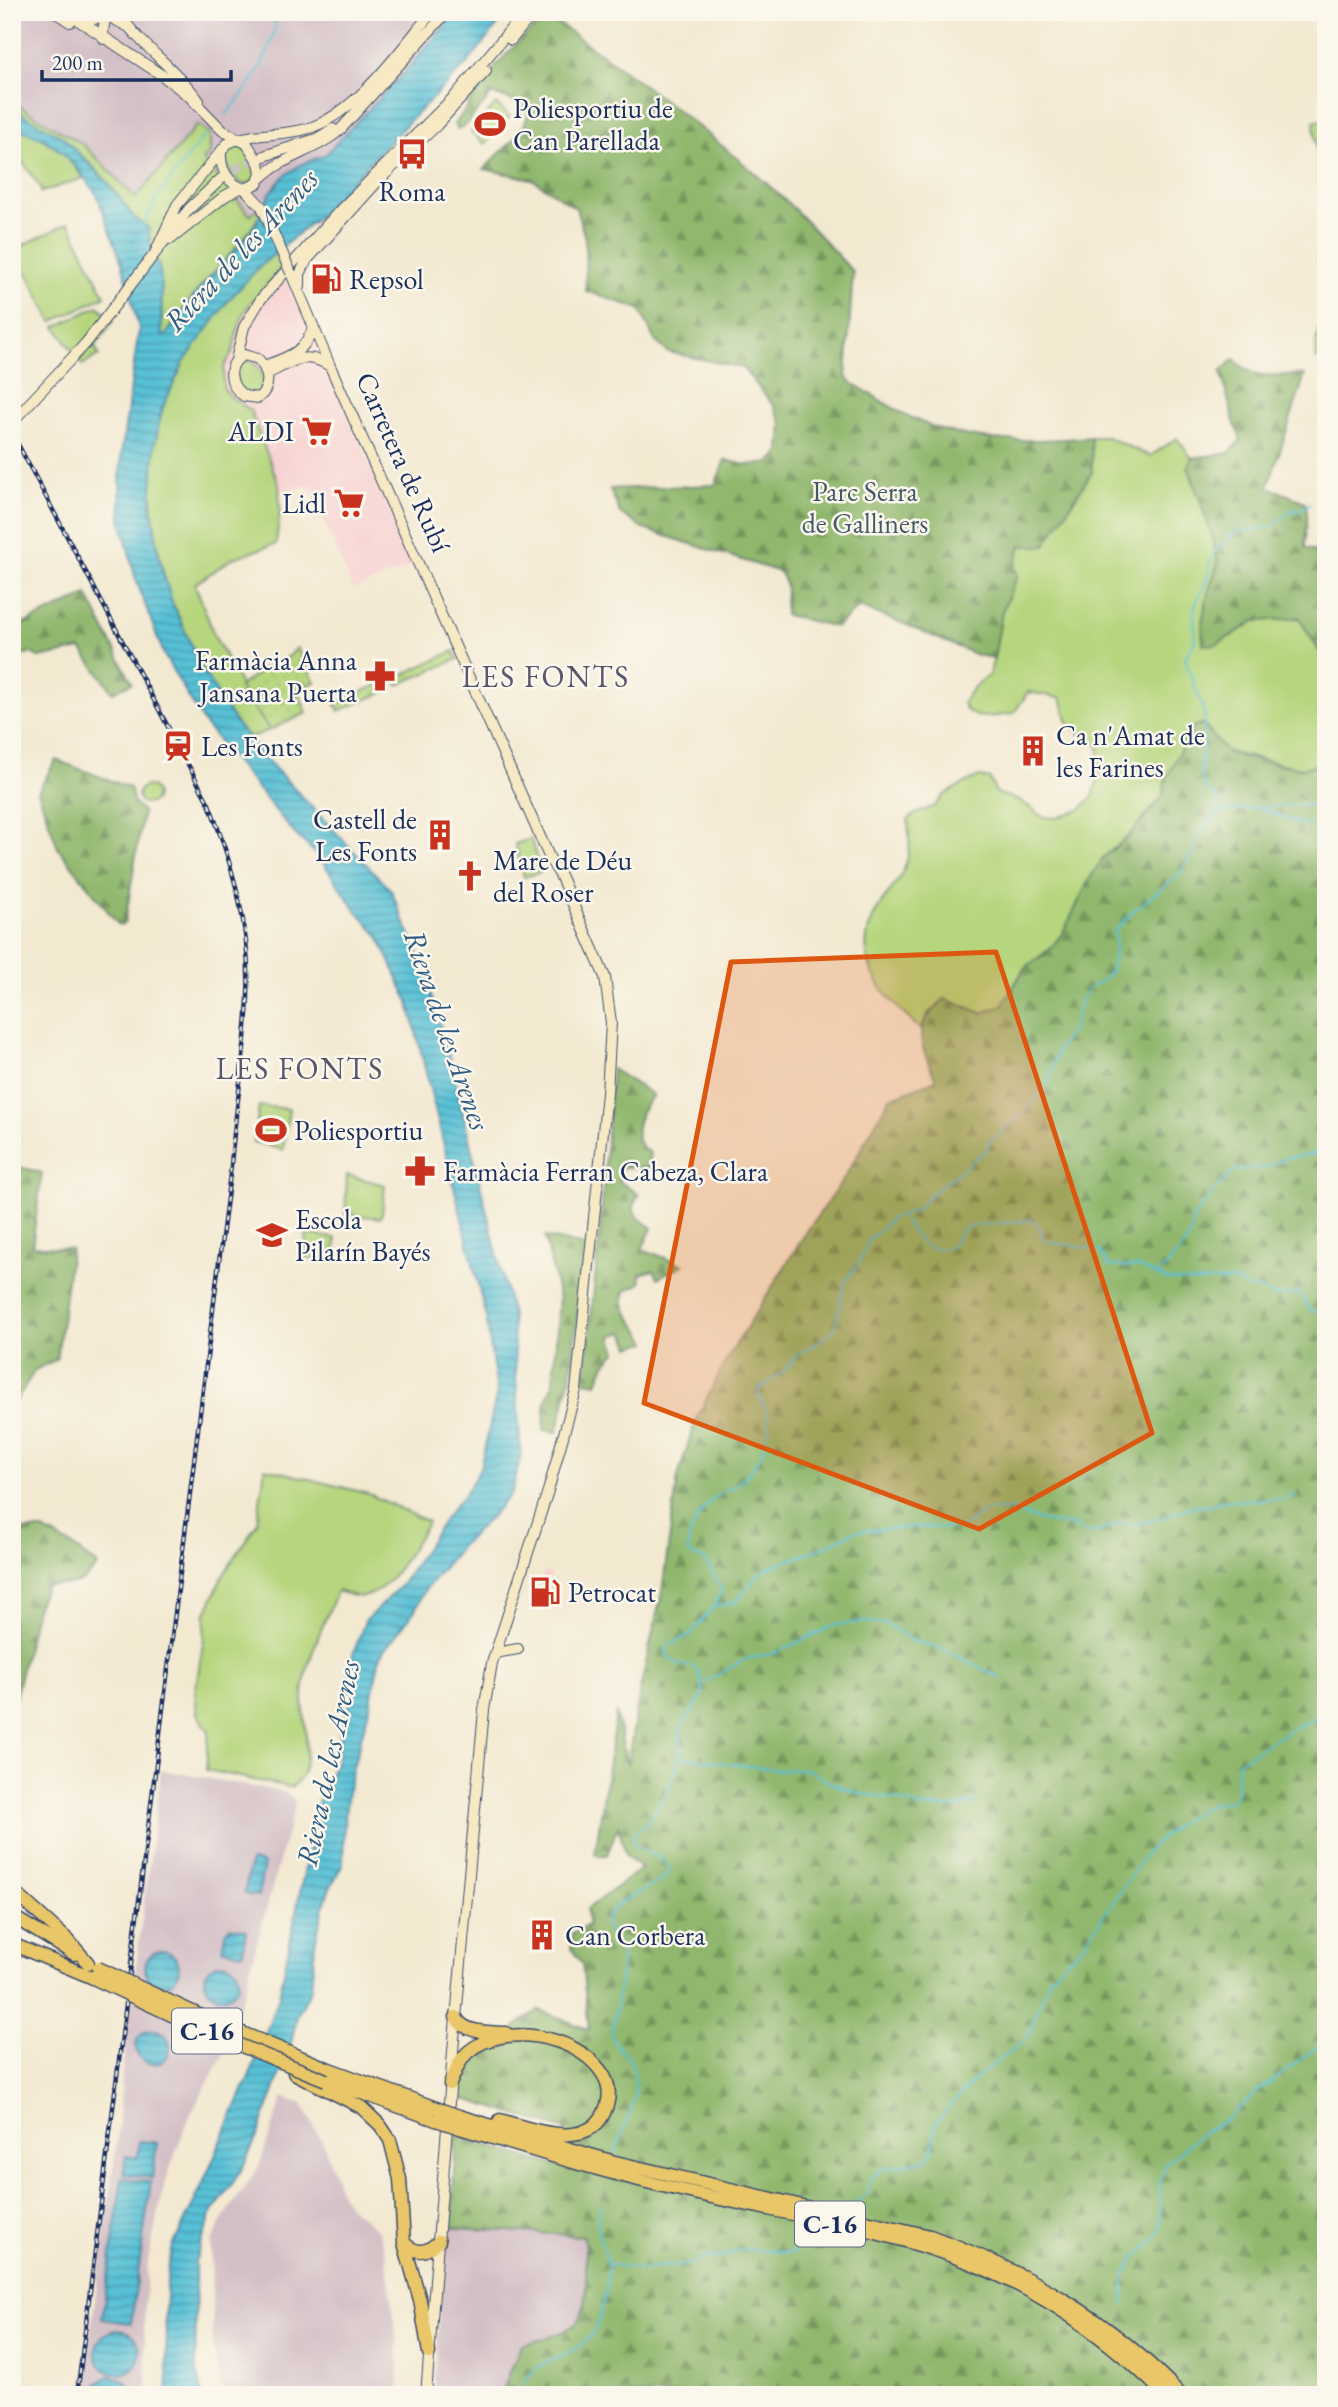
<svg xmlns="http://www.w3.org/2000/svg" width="1338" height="2407" viewBox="0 0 1338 2407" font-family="'EB Garamond',serif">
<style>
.built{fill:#f7d0d0}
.industrial{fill:#d2bec5}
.green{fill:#b6d67e;stroke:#68826e;stroke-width:2}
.forest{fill:url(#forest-firs);stroke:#567366;stroke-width:2}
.garden{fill:url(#garden-dots);stroke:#68826e;stroke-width:2}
.water{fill:url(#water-rules);stroke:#3a789a;stroke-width:2}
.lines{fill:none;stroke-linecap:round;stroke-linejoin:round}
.stream{stroke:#59c1d6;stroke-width:2}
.secondary-tunnel{stroke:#c8c4ba;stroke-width:10;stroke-dasharray:10 5;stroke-linecap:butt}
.secondary-casing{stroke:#3b4b6f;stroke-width:12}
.motorway-casing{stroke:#3b4b6f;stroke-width:15}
.secondary{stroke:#f6e9c3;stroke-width:10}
.motorway{stroke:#e9c769;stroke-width:12}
.rail-casing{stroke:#1b2f5e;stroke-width:4.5}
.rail{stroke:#fbf7ec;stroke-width:2;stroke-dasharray:5;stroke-linecap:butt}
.secondary-bridge-casing{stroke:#3b4b6f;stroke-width:12;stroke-linecap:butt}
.motorway-bridge-casing{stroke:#3b4b6f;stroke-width:15;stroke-linecap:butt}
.secondary-bridge{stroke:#f6e9c3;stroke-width:10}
.motorway-bridge{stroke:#e9c769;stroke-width:12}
.marked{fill:#de5710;fill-opacity:0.2;stroke:#de5710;stroke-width:5;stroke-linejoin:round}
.labels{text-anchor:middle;stroke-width:5;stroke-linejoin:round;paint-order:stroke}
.shield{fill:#fbf7ec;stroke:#5e6b89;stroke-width:2}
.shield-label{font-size:26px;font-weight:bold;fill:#1b2f5e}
.poi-label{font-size:28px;fill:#1b2f5e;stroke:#fbf7ec;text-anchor:start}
.street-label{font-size:28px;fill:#1b2f5e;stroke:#fbf7ec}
.park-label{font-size:28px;fill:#425966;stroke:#fbf7ec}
.water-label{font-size:30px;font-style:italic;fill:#2e5b82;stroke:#fbf7ec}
.neighbourhood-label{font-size:30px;letter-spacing:2px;fill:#5a566c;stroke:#fbf7ec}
</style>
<defs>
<pattern id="forest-firs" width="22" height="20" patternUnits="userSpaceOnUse" patternTransform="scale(1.75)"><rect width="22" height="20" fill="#90b76d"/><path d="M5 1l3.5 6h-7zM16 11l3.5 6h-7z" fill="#75955d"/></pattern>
<pattern id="garden-dots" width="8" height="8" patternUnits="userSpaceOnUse" patternTransform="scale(1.75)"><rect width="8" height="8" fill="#b6d67e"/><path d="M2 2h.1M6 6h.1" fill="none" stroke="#9cb86f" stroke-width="1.8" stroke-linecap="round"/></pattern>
<pattern id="water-rules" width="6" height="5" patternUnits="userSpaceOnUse" patternTransform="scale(1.75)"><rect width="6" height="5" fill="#59c1d6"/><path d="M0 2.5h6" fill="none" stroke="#499db1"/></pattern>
</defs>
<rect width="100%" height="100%" fill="#fbf7ec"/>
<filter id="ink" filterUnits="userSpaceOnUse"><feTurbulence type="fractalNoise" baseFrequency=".0143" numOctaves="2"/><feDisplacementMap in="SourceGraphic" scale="14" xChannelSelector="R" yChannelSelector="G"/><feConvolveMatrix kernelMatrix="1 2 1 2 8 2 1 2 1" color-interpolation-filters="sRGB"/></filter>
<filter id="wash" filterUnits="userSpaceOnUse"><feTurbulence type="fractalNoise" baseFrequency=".00686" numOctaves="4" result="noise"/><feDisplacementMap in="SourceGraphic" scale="28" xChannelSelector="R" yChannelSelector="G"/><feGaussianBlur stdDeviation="1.57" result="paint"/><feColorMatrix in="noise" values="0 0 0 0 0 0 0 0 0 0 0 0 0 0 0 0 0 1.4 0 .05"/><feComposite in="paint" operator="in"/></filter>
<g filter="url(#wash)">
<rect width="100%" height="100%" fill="#f3e9d1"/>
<path class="built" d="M282,267L415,565L353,590L309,485L280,493L250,410L235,401L224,389V367L233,351L237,332L245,310Z
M320,267L336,272L331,289L316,286Z
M544,1572L551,1574L549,1582L554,1584L548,1604L535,1599Z"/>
<path class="industrial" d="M12,12H457L406,71L325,155L302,164L270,193L267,201L250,215L203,160L210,153V133L196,126L136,198L84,145L12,102Z
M161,1770L284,1792L294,1798L295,1803L243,1995L225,2052L187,2121L165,2183L148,2261L145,2297L144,2327L148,2395H82L119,2125L122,2076Z
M283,2097L302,2104L324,2145L342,2196L350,2207L378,2230L386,2254L398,2351L399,2395H223L213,2348L211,2243L224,2218L259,2166Z
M445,2226L584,2236L586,2283L581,2318L574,2326L559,2333L521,2345L501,2395H434Z"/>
<path class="green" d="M12,102L84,145L136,198L197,125L210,133V153L203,160L250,215L267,201C248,241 227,255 201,287C188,302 177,320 165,336H162C160,313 164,288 159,267C155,251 148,246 149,229L134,217L108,183L87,160L12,108Z
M496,104L510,116L485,144L471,132Z
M12,126L41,138L63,153L84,178L41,192V188L17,154L12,151Z
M238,145C250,150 258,167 255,180L245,185C232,179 229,169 224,157L231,147Z
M69,223L105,296L52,322L15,249Z
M275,253L282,267L245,310L237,332L233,351L224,367L223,381L224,389L231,397L250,410L279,485L280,511L276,544L233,558L195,584L215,637L241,685L239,688L270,730L248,738C176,651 131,523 162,411C177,358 233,288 275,253Z
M98,306L114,320L95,346L99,355L82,365L56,327Z
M246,359C262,366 266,376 260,392L249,394L238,386L235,372L240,362Z
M1091,437H1107L1150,456L1177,438L1192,458L1188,466L1211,532L1218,563L1208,593L1202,623L1231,636L1255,621L1299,618L1326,662V763L1301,768L1227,752L1203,724L1165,782L1163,796L1128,837L1104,857L1063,933L1050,949L1024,969L1002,1006L982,1014L945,999L928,1014L920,1029C887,1000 849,960 875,914C884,896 900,883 906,863C911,850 909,835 908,820L915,814L935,806L944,795L967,782L980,777L990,779L996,793L1021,801L1043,817L1057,818L1081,809L1094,795L1099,770V749L1097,744L1080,734L1068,723L1061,698L1028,692L1014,713C998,716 968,724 963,702L973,688L989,675L994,658L1002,611L1018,575L1014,567L1021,546H1044L1092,472Z
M138 795a9 9 0 1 1 18 0a9 9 0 1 1-18 0Z
M531,839L541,872L524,877L515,844Z
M259,1106L289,1109L283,1150L254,1142Z
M347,1175L385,1185L382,1214L380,1218L345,1214Z
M307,1234L336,1238L335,1261L304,1257Z
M265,1468L369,1494L428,1522C415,1541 391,1589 369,1595C358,1599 347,1594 337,1591C325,1622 302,1667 303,1701C304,1720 316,1780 289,1787L206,1770L209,1731L197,1713L195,1692L204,1638L205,1615L222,1577L257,1523Z"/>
<path class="forest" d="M547,21L562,26C635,78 708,131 775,191C803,216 828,245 853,272L846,377L852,383C873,395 892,409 914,419C967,445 1033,442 1091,437L1092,472L1044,546H1021L1014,567L1018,575L1002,611L994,658L977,655L902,623L859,607L836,627L785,615L786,586L780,572L644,529L620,513L610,489L715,485L725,460L746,465L770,463L780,452L782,424L774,406L743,368L668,352L655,341L640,309L586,291L585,238L576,208L532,179L484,169C497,154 532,129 527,109L512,100L492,94L465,126L457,129L454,124C466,113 470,100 479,87C489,73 531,24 547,21Z
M1234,359C1257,384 1275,373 1305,375L1268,487L1305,502C1310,515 1305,532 1305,547L1326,556V662L1299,618L1255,621L1217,644L1203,645L1202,623L1208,593L1218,563L1211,532L1188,466L1192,458L1229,453L1241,440L1234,422L1221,371Z
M87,595L132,683L113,692L81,649L40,658L31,653L12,659V629Z
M1202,724L1227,752L1242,757L1301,768L1326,763V2395H501L521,2345C538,2340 558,2336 573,2326C593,2313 585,2258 584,2236L456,2228L451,2224L456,2136L558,2166L566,2130L458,2097C456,2064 480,2054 508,2046L515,2027L539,2010L589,2030L582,1964L571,1948L572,1933L588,1925L587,1909L641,1869L626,1855L618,1826L607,1855H595L616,1713L627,1765L641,1685L662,1592L678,1477L696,1419L728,1357L807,1231L843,1180L890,1098L936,1080C919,1042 911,1028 945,999L982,1013L1002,1006L1024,969L1050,949L1063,933L1090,878L1104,857L1128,837L1163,796L1165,782L1191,727Z
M56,760L130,788L134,804L143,812L125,922L122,925L118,924L58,848L38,791Z
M612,1069L653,1095C639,1112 626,1140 650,1153L651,1168L622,1167L619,1181L639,1195C627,1212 638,1218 652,1228L642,1249L683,1265L658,1278L654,1270L640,1274L641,1283L625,1291C617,1309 639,1326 647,1342L630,1347L624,1332L611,1336L617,1351L605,1364L597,1383L584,1381L599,1243Z
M12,1165L42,1173L32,1246L71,1249L57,1359L35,1370L12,1407Z
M545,1237L585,1246L571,1375L557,1432L544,1430L545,1401L553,1386L559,1298Z
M12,1528L16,1530H43L71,1545L98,1565C80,1589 74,1583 46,1586L36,1608L12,1711Z"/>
<path class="garden" d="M1326,120V235H1318L1321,200L1314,121Z
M1326,296V360L1316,359V342Z
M297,648L315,682L297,690L307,713L270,730L239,687L263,669L287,658Z
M454,651L458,659L398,685L395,678Z
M386,681L389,690L339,711L335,704Z"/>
<path class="water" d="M457,12H508L466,65L416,114L319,216L259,267L228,301L184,362L162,409L155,444L151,505L161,567L172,602L202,669L235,722L264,757L391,890L422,964L448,1052L512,1315L521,1455L512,1492L489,1519L461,1546L425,1590L415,1610L380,1656L370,1706L349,1782L344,1825L343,1863L328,1892L324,1907L315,1943L311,1989L297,2016L291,2043L259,2132L242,2169L211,2215L195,2262L196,2368L202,2395H168L165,2310L168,2268L173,2246L200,2190L254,2065L279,1996L318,1803L337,1759L340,1730L350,1703L349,1666L365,1621L402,1584L445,1518L467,1491L480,1468L497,1393L486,1317L409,1003L378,935L355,909L320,858L294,833L203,722L164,655L136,580L121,520L120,477L122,449L139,329L123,266L97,195L78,169L63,153L46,140L12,126V108L64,138L108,183L134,217L149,229C148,246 154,251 159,267C164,288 160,313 162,335L165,336L201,287L240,245L256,224L270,193L284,176L302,164L325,155L406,71Z
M251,1861L264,1864L258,1896L244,1894Z
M229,1927L247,1930L243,1953L222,1949L226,1930H229Z
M145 1968a17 17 0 1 1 34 0a17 17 0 1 1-34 0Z
M205 1980a17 17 0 1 1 34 0a17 17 0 1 1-34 0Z
M136 2047a17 17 0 1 1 34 0a17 17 0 1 1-34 0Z
M139,2141L157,2143L152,2178L124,2174L126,2156L137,2158Z
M122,2178L151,2182L131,2323L102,2319Z
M96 2352a22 22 0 1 1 44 0a22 22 0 1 1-44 0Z
M110,2376L126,2382L133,2395H91L98,2382Z"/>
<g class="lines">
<path class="stream" d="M226,115C254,81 271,57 278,12
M142,226L147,219L156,198L205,135
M1260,807L1326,804
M1210,818L1217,813L1257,807L1298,823L1326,826
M901,1215C914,1234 922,1256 951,1247L962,1230L969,1226L1032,1220L1039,1227L1044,1241L1099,1250L1109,1266L1139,1267L1167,1280L1195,1282L1235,1280L1248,1288L1260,1289L1276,1296L1299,1293L1311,1311L1320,1310L1326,1302
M1158,1274C1171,1261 1195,1241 1192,1220L1214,1190L1235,1170L1268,1167L1286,1158L1326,1152
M716,1606L736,1602L758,1575L768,1568L821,1548L855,1531L913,1527L953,1528L963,1527L980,1514L990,1510H1013L1042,1521L1075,1526L1085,1533L1100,1531L1121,1523L1132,1525L1166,1517L1192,1506H1208L1221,1501L1287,1499L1295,1495
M703,1683L746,1659L776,1653L834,1625L863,1622L887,1624L913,1641L941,1648L1001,1678
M680,1757L779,1770L807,1769L829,1782L860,1794L892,1798L921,1807H959L977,1801
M615,2153C623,2126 646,2091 630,2061C625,2052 614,2047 612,2035C611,2029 614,2021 615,2014C618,1996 622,1975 622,1956C621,1940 597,1930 610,1913C620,1898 663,1884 670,1871C664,1853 642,1855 632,1842L633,1835L649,1820L668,1791L680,1757V1730L703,1695L699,1671C685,1660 678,1671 666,1653L667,1646L691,1634L714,1606L721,1592L720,1586L705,1560L688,1553C687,1534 698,1513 712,1500C722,1491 735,1488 744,1478C759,1462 774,1435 767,1413C765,1406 761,1400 758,1394L759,1389L784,1371L797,1355L834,1331L845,1282L860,1261L869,1240L893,1217L917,1210L928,1197L986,1150L990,1141L1024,1113L1049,1080L1058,1050L1071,1031L1082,998L1088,989L1103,980L1111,971L1116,945L1114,932L1131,913L1180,874L1184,868L1212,813L1217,808V798L1205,788L1201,775L1205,714L1185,659L1195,640L1194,608L1207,579L1210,563L1216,549L1236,532L1272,527L1293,509L1297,512L1311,503
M847,2209L868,2193L870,2180L880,2170L926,2160L932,2153L935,2125L950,2106L978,2077L1027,2038L1050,1977L1084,1944L1150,1848L1175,1826L1201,1809L1216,1803L1230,1802L1237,1793L1238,1762L1294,1728L1326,1713
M609,2264L637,2269L690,2264L706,2258H719L744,2249L796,2253
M1123,2305L1126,2273L1134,2259L1156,2238L1160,2227V2182L1166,2164L1202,2133L1228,2119L1258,2090L1269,2084L1326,2040
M518,2395C533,2350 578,2364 597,2326C603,2314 610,2274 607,2262C601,2236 593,2231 601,2204
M1100,2395L1102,2387"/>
</g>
</g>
<g filter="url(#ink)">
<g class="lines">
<path class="secondary-tunnel" d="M221,179L237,168L263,156"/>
<g class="secondary-casing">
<path id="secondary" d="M55,12L70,22
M66,12L163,76L189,96L222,130L247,144L259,163L261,172L258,183L245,189C229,185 220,169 221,153
M118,12C140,46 176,68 199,101
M554,12L557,14
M82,23L106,15L127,26
M104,39L103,32L106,12
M511,40L534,12
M264,156L316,139L333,129
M260,179C283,156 316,151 340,130L447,12
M245,189L262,207
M171,239L225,196L240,188
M155,253L177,205L227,144C247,132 283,136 306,129C356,115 400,50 432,12
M291,273L330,366L551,861L560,875L605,977L611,1023L607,1093L576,1390L548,1491L492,1663L484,1710L453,2051L426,2395
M300,287V274L307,260L379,180L437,125L486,71
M244,355L258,359C269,371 272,387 258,398L244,396C229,386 225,364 244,355Z
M236,360L244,327L261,299L341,209L455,96L525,12
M264,366C286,358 307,352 313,327
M267,374C292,362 304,350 330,366
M12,422L86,343L189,209L221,179
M495,1653L518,1649"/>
</g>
<g class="motorway-casing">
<path id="motorway" d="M12,1890L68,1940L88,1963
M12,1916L74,1954
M12,1944L91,1977
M199,2015L329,2069L436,2108
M456,2017C464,2034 489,2032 506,2033
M294,2073L361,2107L380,2125L390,2140L400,2179L404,2243L420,2300L429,2353
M326,2080L436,2120
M450,2084C455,2073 459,2060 468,2052C503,2022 574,2035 600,2070C608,2080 611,2092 607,2105C593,2154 533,2129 500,2120
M462,2117L611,2161L930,2236C1026,2271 1111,2320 1181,2395
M460,2128C535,2151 609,2174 685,2191C781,2214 882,2227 973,2264C1046,2294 1110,2339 1165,2395
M404,2243C417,2255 427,2253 439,2241"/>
</g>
<use href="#secondary" class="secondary"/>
<use href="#motorway" class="motorway"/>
<g class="rail-casing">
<path id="rail" d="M12,433L209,804C233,866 251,929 248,996C246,1053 235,1109 231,1166L77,2395"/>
</g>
<use href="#rail" class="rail"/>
<g class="secondary-bridge-casing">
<path id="secondary-bridge" d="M262,207L291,273"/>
</g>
<g class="motorway-bridge-casing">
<path id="motorway-bridge" d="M98,1968L199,2015
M91,1977L212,2034L326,2080
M436,2108L462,2117
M436,2120L460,2128"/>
</g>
<use href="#secondary-bridge" class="secondary-bridge"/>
<use href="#motorway-bridge" class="motorway-bridge"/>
</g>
</g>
<path class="marked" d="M996,952L1152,1433L979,1529L644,1403L731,962Z"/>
<defs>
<g id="stadium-bare" transform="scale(2.415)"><path d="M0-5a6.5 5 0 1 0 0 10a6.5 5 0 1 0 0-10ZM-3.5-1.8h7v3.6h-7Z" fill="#c8321e" stroke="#fbf7ec" stroke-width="2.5" paint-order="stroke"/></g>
<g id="bus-bare" transform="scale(2.415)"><path d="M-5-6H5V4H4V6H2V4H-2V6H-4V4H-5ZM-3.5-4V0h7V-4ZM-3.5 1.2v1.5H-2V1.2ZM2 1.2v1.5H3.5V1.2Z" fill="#c8321e" stroke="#fbf7ec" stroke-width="2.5" paint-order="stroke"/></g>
<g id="fuel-bare" transform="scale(2.415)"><path d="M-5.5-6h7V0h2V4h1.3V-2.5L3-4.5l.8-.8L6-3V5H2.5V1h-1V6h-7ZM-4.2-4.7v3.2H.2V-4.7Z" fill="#c8321e" stroke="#fbf7ec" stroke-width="2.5" paint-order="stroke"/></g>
<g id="supermarket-bare" transform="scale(2.415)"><path d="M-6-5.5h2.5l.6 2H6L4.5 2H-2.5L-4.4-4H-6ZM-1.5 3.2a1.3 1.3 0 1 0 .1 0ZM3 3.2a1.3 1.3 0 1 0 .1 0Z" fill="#c8321e" stroke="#fbf7ec" stroke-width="2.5" paint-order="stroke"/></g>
<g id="pharmacy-bare" transform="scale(2.415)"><path d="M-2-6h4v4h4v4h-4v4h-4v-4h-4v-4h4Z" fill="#c8321e" stroke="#fbf7ec" stroke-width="2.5" paint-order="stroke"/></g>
<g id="station-bare" transform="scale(2.415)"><path d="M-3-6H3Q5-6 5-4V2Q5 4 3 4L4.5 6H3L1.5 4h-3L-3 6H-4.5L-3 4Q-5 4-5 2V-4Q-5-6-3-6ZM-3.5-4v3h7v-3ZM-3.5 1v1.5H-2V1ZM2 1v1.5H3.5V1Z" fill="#c8321e" stroke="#fbf7ec" stroke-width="2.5" paint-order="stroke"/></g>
<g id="building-bare" transform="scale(2.415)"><path d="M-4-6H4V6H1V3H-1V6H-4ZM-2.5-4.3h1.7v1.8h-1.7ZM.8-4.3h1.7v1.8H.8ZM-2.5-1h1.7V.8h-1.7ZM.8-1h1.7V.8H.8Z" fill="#c8321e" stroke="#fbf7ec" stroke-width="2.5" paint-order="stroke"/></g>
<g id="church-bare" transform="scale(2.415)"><path d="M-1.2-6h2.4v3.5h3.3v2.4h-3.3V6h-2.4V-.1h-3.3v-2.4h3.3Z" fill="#c8321e" stroke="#fbf7ec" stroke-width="2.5" paint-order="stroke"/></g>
<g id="school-bare" transform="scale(2.415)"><path d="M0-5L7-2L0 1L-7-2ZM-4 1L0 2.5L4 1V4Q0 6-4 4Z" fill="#c8321e" stroke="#fbf7ec" stroke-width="2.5" paint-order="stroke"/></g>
</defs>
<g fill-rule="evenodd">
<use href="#stadium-bare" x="490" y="124"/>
<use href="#bus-bare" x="412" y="154"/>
<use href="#fuel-bare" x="326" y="279"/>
<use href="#supermarket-bare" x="317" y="431"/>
<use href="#supermarket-bare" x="349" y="503"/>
<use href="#pharmacy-bare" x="380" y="676"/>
<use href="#station-bare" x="178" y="746"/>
<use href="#building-bare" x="1033" y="751"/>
<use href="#building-bare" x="440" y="835"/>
<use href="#church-bare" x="470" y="876"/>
<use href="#stadium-bare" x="271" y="1130"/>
<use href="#pharmacy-bare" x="420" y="1171"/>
<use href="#school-bare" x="272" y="1235"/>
<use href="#fuel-bare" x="545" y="1592"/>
<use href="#building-bare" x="542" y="1935"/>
</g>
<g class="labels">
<g class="shield">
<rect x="172" y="2008.5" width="70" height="45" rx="5"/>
<rect x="795" y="2201.5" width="70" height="45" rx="5"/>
</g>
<g class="shield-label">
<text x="207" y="2040">C-16</text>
<text x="830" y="2233">C-16</text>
</g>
<g class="poi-label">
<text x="513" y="118">Poliesportiu de<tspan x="513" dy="32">Can Parellada</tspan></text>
<text x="412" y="201" text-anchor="middle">Roma</text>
<text x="349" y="289">Repsol</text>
<text x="294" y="441" text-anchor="end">ALDI</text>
<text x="326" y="513" text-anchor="end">Lidl</text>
<text x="357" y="670" text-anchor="end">Farmàcia Anna<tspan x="357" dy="32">Jansana Puerta</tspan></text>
<text x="1056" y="745">Ca n'Amat de<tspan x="1056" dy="32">les Farines</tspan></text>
<text x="201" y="756">Les Fonts</text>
<text x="417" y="829" text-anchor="end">Castell de<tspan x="417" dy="32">Les Fonts</tspan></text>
<text x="493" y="870">Mare de Déu<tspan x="493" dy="32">del Roser</tspan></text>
<text x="294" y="1140">Poliesportiu</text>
<text x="443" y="1181">Farmàcia Ferran Cabeza, Clara</text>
<text x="295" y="1229">Escola<tspan x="295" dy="32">Pilarín Bayés</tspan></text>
<text x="568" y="1602">Petrocat</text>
<text x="565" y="1945">Can Corbera</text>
</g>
<g class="street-label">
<text transform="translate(404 462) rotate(66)" y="10">Carretera de Rubí</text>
</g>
<g class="park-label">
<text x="865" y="501">Parc Serra<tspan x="865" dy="32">de Galliners</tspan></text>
</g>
<g class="water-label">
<text transform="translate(241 250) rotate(-47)" y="10">Riera de les Arenes</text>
<text transform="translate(447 1030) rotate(71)" y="10">Riera de les Arenes</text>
<text transform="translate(328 1763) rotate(-78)" y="10">Riera de les Arenes</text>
</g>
<g class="neighbourhood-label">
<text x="546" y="687">LES FONTS</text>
<text x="300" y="1079">LES FONTS</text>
</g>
</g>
<rect width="1338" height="2407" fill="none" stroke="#fbf7ec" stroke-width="42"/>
<path d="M42 70v10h189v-10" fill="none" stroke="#1b2f5e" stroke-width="3.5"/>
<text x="52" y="70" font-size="21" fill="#1b2f5e" stroke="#fbf7ec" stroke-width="5" paint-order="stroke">200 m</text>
</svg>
